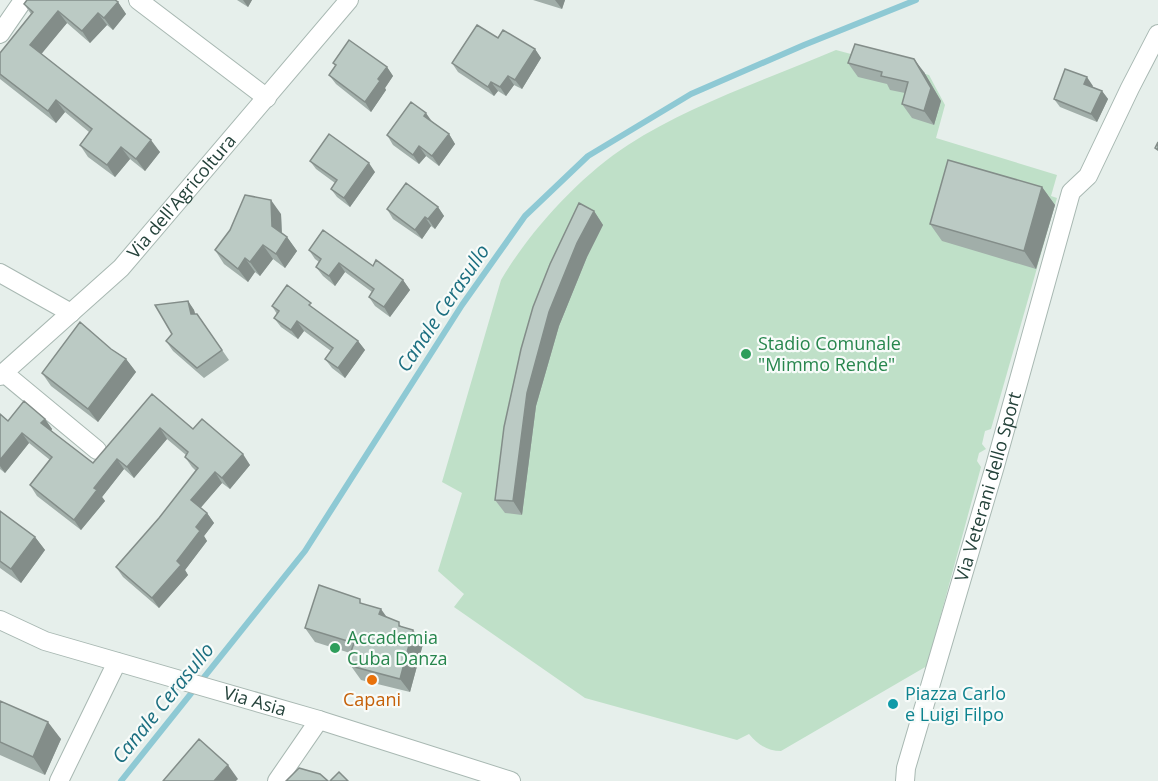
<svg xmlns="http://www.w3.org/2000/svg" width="1158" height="781" viewBox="0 0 1158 781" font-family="'Open Sans',sans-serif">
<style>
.green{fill:#bfe0c8}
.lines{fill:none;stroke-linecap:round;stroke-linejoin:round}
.stream{stroke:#8ec9d4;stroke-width:6}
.minor-casing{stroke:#a8b8b2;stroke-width:20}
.minor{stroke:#fff;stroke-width:18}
.wall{fill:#a1aea9}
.shaded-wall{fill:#838d89}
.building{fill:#bbcac4;stroke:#838d89;stroke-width:1.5}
.leisure-dot{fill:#2e9e5b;stroke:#f7fbf9;stroke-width:2}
.food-dot{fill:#e8710a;stroke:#f7fbf9;stroke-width:2}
.culture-dot{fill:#0f9aa8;stroke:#f7fbf9;stroke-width:2}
.labels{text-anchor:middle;stroke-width:4.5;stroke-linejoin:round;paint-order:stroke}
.street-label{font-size:18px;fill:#24423a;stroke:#f7fbf9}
.leisure-label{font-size:18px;fill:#27864d;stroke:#f7fbf9;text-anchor:start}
.culture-label{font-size:18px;fill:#0d838f;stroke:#f7fbf9;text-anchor:start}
.food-label{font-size:18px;fill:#c56008;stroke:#f7fbf9}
.water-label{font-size:20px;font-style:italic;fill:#1c6f80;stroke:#f7fbf9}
</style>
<rect width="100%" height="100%" fill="#e6efeb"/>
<path class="green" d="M836,50L929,75L945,105L936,138L1057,175L1051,196L1057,198L991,429L985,431L982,444L986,449L979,453L977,461L981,467L927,666L781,751C768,751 758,745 749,734L737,740L585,698L454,607L464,594L438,571L462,493L442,482L501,280C529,232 581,175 628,145C690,105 768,79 836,50Z"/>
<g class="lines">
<path class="stream" d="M121,781L305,551L462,305L525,216L588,156L691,94L804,45L916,0"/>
<g class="minor-casing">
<g id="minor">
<path d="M138,0L267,98"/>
<path d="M0,34L22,2"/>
<path d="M0,273L71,313"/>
<path d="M4,373L97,450"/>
<path id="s1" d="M0,376L121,268L349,0"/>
<path id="s2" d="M0,620L45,641L319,720L511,781"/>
<path d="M59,781L117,662"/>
<path d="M277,781L319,720"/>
<path id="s3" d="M905,781L906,768L995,466L1071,192L1088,176L1130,88L1158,34"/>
</g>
</g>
<use href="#minor" class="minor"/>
</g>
<path class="wall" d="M237,0H252L248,7Z
M533,0H565L562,9Z
M118,2L126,14L113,30L107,25L90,43L67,23L41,53L160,152L145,171L130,159L115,177L88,157L80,145L89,132L65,112L56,123L0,79V53L31,14L24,4Z
M498,38L535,49L541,58L522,89L514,85L506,96L498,91L494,96L458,72L452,63Z
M333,63L387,67L393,76L385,88L386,90L371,112L336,84L329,75L335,66Z
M848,63L924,72L941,101L934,125L912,118L902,104L905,93L890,90L887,84L858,77Z
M1093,86L1092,87L1102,91L1108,99L1097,122L1060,107L1054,99Z
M432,122L449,134L455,144L439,166L426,156L419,164L393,145L387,135Z
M310,161L375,172L350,207L337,197L331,189L335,183L316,169Z
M1042,187L1055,205L1036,269L942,241L930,224Z
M438,207L444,216L435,229L431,226L422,239L393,219L387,209Z
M594,211L603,225L587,257L559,326L536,406L522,515L505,513L495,500Z
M281,214L282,233L287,237L297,251L285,268L273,259L260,276L255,272L248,282L224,264L215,250Z
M309,250L373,266L403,280L410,290L390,317L375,306L369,297L372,292L345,272L335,286L323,276L316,267L319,262L315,259Z
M188,301L194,310L195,314H197L229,360L204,378L173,351L166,341L172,334Z
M272,306L315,310L358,341L365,350L345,378L332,368L325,359L331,351L304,331L298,339L281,327L274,318L277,314Z
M111,349L126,359L136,372L98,422L51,386L42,373Z
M152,394L193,429L250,465L230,489L222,483L200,508L207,513L214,523L204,536L207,541L185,570L188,575L159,608L123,577L116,567L159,518L196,471L192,467L185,457L186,455L167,439L134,478L124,469L102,497L105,501L81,530L37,496L30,485L50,460L29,443L5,473L0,469V414L8,421L45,419L52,429L51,431L93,463Z
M0,511L35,537L45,550L21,583L0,568Z
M363,604L403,627L413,630L423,644L410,692L361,680L351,666L350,653L315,642L305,628Z
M0,701L61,739L45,775L0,755Z"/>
<path class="shaded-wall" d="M243,0H252L248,7Z
M555,0H565L562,9Z
M118,2L126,14L113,30L104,18Z
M58,11L67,23L39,57L30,45Z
M98,13L107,25L90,43L82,31Z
M535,49L541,58L522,89L515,80Z
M914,59L924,72L941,101L934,125L924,111Z
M387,67L393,76L385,88L386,90L371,112L365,102L378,79Z
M508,76L514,85L506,96L500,87Z
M1087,77L1093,86L1090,92L1084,84Z
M491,82L498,91L494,96L488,87Z
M1102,91L1108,99L1097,122L1091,114Z
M56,100L65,112L56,123L48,111Z
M426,113L433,123L424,116Z
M449,134L455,144L439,166L432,156Z
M151,140L160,152L145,171L136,159Z
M419,146L426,156L419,164L413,155Z
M121,147L130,159L115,177L107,165Z
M369,163L375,172L350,207L344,198Z
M1042,187L1055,205L1036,269L1024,251Z
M271,200L281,214L282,240L272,226Z
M438,207L444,216L435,229L428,219Z
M594,211L603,225L587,257L559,326L536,406L522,515L513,501L527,393L549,312L577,243Z
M425,217L431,226L422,239L415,230Z
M287,237L297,251L285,268L276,254Z
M263,245L273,259L260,276L250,262Z
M245,258L255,272L248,282L238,269Z
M339,263L345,272L335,286L329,276Z
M403,280L410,290L390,317L384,307Z
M188,301L194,310L198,324L191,314Z
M297,321L304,331L298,339L291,330Z
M358,341L365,350L345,378L338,368Z
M126,359L136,372L98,422L88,409Z
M45,419L52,429L49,434L41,423Z
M160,428L167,439L134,478L127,467Z
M22,433L29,443L5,473L0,466V460Z
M243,454L250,465L230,489L222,478Z
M117,459L124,469L102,497L105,501L81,530L74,520L94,488Z
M215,472L222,483L198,511L191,500Z
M207,513L214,523L204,536L207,541L185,570L188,575L159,608L152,598L177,561L196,527Z
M35,537L45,550L21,583L11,569Z
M381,609L391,623L379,614Z
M413,630L423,644L410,692L400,679Z
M48,722L61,739L45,775L33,757Z
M228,765L238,779L236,781H214Z"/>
<path class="building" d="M27,0H115L118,2L104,18L98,13L82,31L58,11L30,45L151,140L136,159L121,147L107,165L80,145L92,129L56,100L48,111L0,74V53L33,12L24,4Z
M477,25L498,38L503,30L535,49L515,80L508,76L500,87L491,82L488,87L452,63Z
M349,40L387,67L378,79L380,81L365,102L329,75L336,65L333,63Z
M855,44L914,59L931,88L924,111L902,104L908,82L881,76L882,72L848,63Z
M1065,69L1087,77L1084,84L1102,91L1091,114L1054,99Z
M411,102L426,113L424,116L449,134L432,156L419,146L413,155L387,135Z
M329,134L369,163L344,198L331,189L337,180L310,161Z
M1158,142V150L1155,148Z
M948,160L1042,187L1024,251L930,224Z
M406,183L438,207L428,219L425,217L415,230L387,209Z
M245,195L271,200L272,226L287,237L276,254L263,245L250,262L245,258L238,269L215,250L230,230Z
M579,203L594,211L577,243L549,312L527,393L513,501L495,500L504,427L521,349L533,307L550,264Z
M323,230L373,266L376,260L403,280L384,307L369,297L374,289L339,263L329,276L316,267L321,259L309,250Z
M287,285L311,303L309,305L358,341L338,368L325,359L333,348L297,321L291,330L274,318L279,311L272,306Z
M188,301L191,314H197L222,350L197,368L166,341L172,334L155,305Z
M80,322L111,349L126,359L88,409L42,373Z
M152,394L193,429L202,419L243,454L222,478L215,472L191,500L207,513L196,527L200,531L177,561L181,565L152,598L116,567L159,518L198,468L185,457L188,452L160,428L127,467L117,459L94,488L97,490L74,520L30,485L52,457L22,433L0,460V414L8,421L24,401L45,419L41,423L93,463Z
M0,511L35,537L11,569L0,561Z
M319,585L360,599V603L381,609L379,614L399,622V626L413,630L400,679L351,666L348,660L354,643L305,628Z
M0,701L48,722L33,757L0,742Z
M199,739L228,765L214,781H163Z
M299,768L320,774L328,781H286Z
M339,772L348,781H330Z"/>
<g class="leisure-dot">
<circle cx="746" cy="354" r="6"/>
<circle cx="335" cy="648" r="6"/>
</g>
<circle class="food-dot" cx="372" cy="680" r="6"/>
<circle class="culture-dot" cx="893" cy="704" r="6"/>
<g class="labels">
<g class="street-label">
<text dy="6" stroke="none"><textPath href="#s1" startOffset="256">Via dell'Agricoltura</textPath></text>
<text dy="6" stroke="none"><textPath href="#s3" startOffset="306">Via Veterani dello Sport</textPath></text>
<text dy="6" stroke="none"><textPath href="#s2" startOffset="268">Via Asia</textPath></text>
</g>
<g class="leisure-label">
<text x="758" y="350">Stadio Comunale<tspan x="758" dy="21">"Mimmo Rende"</tspan></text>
<text x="347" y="644">Accademia<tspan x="347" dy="21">Cuba Danza</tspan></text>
</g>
<g class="culture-label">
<text x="905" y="700">Piazza Carlo<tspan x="905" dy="21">e Luigi Filpo</tspan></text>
</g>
<g class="food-label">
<text x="372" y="706">Capani</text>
</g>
<g class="water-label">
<text transform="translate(443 308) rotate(-56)" y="7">Canale Cerasullo</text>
<text transform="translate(163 703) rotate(-51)" y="7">Canale Cerasullo</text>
</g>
</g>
</svg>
